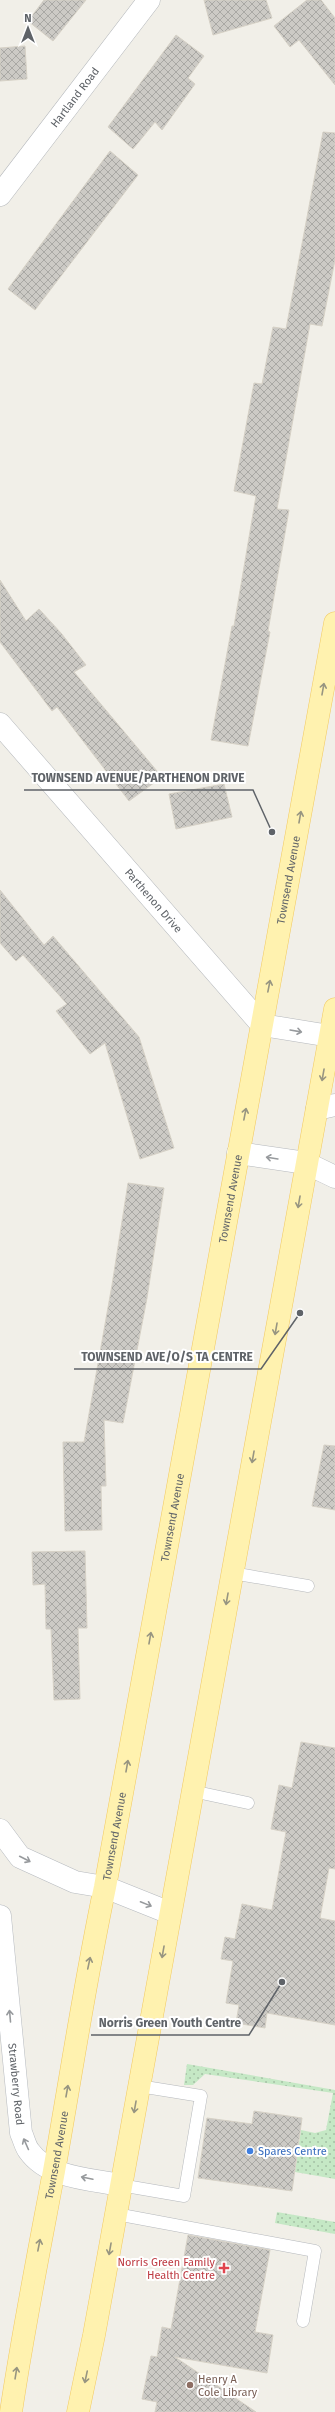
<svg xmlns="http://www.w3.org/2000/svg" width="335" height="2412" viewBox="0 0 335 2412" font-family="'Fira Sans',sans-serif">
<style>
.grass{fill:url(#grass-dots)}
.building{fill:url(#building-cross-hatch);stroke:#d6d1c6}
.lines{fill:none;stroke-linecap:round;stroke-linejoin:round}
.service-casing{stroke:#b5b8bc;stroke-width:13}
.minor-casing{stroke:#b5b8bc;stroke-width:23}
.secondary-casing{stroke:#b6babf;stroke-width:23}
.primary-casing{stroke:#f2c960;stroke-width:23}
.service{stroke:#fff;stroke-width:12}
.minor{stroke:#fff;stroke-width:22}
.secondary{stroke:#fff;stroke-width:22}
.primary{stroke:#fff2af;stroke-width:22}
.oneway{stroke:#979581}
.oneway2{stroke:#979a9d}
.shop-dot{fill:#3f7fe0;stroke:#fff;stroke-width:1.5}
.health-dot{fill:#e0444e;stroke:#fff;stroke-width:1.5}
.education-dot{fill:#8d6e63;stroke:#fff;stroke-width:1.5}
.labels{text-anchor:middle;stroke-width:4;stroke-linejoin:round;paint-order:stroke}
.street-label{font-size:11px;fill:#5f6368;stroke:#fff}
.shop-label{font-size:11px;fill:#366cbe;stroke:#fff;text-anchor:start}
.health-label{font-size:11px;fill:#be3a42;stroke:#fff;text-anchor:end}
.education-label{font-size:11px;fill:#785e54;stroke:#fff;text-anchor:start}
.leader{fill:none;stroke:#5f6368;stroke-width:1.5}
.callout-dot{fill:#5f6368;stroke:#fff;stroke-width:1.5}
.callout-label{font-size:12px;text-anchor:middle;font-weight:bold;fill:#5f6368;stroke:#fff;stroke-width:4;stroke-linejoin:round;paint-order:stroke}
</style>
<defs>
<pattern id="grass-dots" width="8" height="8" patternUnits="userSpaceOnUse"><rect width="8" height="8" fill="#c5e8c5"/><path d="M2 2h.1M6 6h.1" fill="none" stroke="#a3c0a4" stroke-width="1.8" stroke-linecap="round"/></pattern>
<pattern id="building-cross-hatch" width="8" height="8" patternUnits="userSpaceOnUse"><rect width="8" height="8" fill="#cccac5"/><path d="M0 0l8 8M0 8l8-8" fill="none" stroke="#a9a8a4"/></pattern>
</defs>
<rect width="100%" height="100%" fill="#f1efe8"/>
<path class="grass" d="M187,2064L335,2090V2179L295,2172L301,2130L315,2133L326,2130L333,2093L205,2074L193,2085H184Z
M277,2212L335,2222V2234L275,2223Z"/>
<path class="building" d="M44,0H86L53,41L28,21Z
M204,0H266L272,18L213,35Z
M307,0H321L335,18V85L299,40L290,47L274,26Z
M176,35L204,56L188,78L195,84L162,130L155,122L133,149L108,127Z
M25,46L27,79L0,81V48Z
M323,132L335,133V260L322,326L310,324L277,509L289,510L268,631L270,632L248,746L211,740L232,626H234L256,496L234,491L254,383L262,384L273,327L286,329Z
M110,151L138,175L35,310L8,289Z
M0,580L26,621L39,609L61,633L86,665L74,672L162,777L129,801L57,707L52,711L0,642Z
M224,784L232,817L176,829L169,794Z
M0,890L44,945L53,936L139,1037L174,1148L140,1159L105,1043L90,1054L56,1011L67,1004L23,955L16,961L0,943Z
M128,1183L164,1188L147,1298L123,1423L104,1420L106,1486H101L102,1530L65,1531L63,1442H84L112,1285Z
M324,1445L335,1446V1510L312,1506Z
M85,1551L87,1628H78L80,1699L54,1700L51,1629H46L45,1584L33,1585L32,1552Z
M301,1742L335,1748V1869L329,1868L320,1918L335,1921V2025L267,2013L265,2028L236,2023L239,2005L226,2003L233,1961L221,1959L225,1937L235,1939L242,1904L272,1910L286,1832L271,1829L279,1785L292,1788Z
M254,2111L302,2118L292,2191L198,2178L207,2118L252,2124Z
M188,2235L270,2250L255,2332L273,2335L267,2373L175,2357L256,2412H155L157,2402L142,2399L151,2356L157,2357L162,2327L171,2329Z"/>
<g class="lines">
<g class="service-casing">
<path id="service" d="M232,1573L308,1586
M192,1791L248,1803
M120,2185L184,2196L201,2096L139,2086
M116,2214L315,2251L303,2321"/>
</g>
<g class="minor-casing">
<g id="minor">
<path id="s1" d="M0,195L149,0"/>
<path id="s2" d="M0,724L262,1025L330,1036"/>
<path d="M317,1109L335,1105"/>
<path d="M238,1153L306,1163L335,1177"/>
</g>
</g>
<g class="secondary-casing">
<g id="secondary">
<path d="M0,1830L20,1857L75,1882L105,1887L170,1913"/>
<path id="s3" d="M0,1916L21,2133C24,2139 25,2146 29,2151C48,2178 90,2179 120,2185"/>
</g>
</g>
<g class="primary-casing">
<g id="primary">
<path id="s4" d="M11,2412C23,2331 39,2251 54,2171C71,2076 85,1981 105,1887L335,623"/>
<path d="M78,2412L94,2335L335,1009"/>
</g>
</g>
<use href="#service" class="service"/>
<use href="#minor" class="minor"/>
<use href="#secondary" class="secondary"/>
<use href="#primary" class="primary"/>
</g>
<defs><path id="oneway-shaft" d="M-6 0H5M1.5-3L5.5 0L1.5 3" fill="none" stroke-width="1.6" stroke-linecap="round" stroke-linejoin="round"/></defs>
<g class="oneway">
<use href="#oneway-shaft" transform="translate(323 689) rotate(-80)"/>
<use href="#oneway-shaft" transform="translate(300 817) rotate(-80)"/>
<use href="#oneway-shaft" transform="translate(269 986) rotate(-79)"/>
<use href="#oneway-shaft" transform="translate(323 1075) rotate(100)"/>
<use href="#oneway-shaft" transform="translate(245 1114) rotate(-79)"/>
<use href="#oneway-shaft" transform="translate(299 1202) rotate(100)"/>
<use href="#oneway-shaft" transform="translate(276 1329) rotate(100)"/>
<use href="#oneway-shaft" transform="translate(253 1457) rotate(100)"/>
<use href="#oneway-shaft" transform="translate(227 1599) rotate(100)"/>
<use href="#oneway-shaft" transform="translate(150 1638) rotate(-80)"/>
<use href="#oneway-shaft" transform="translate(127 1766) rotate(-80)"/>
<use href="#oneway-shaft" transform="translate(163 1952) rotate(100)"/>
<use href="#oneway-shaft" transform="translate(89 1963) rotate(-78)"/>
<use href="#oneway-shaft" transform="translate(67 2091) rotate(-80)"/>
<use href="#oneway-shaft" transform="translate(135 2107) rotate(100)"/>
<use href="#oneway-shaft" transform="translate(39 2245) rotate(-79)"/>
<use href="#oneway-shaft" transform="translate(110 2249) rotate(100)"/>
<use href="#oneway-shaft" transform="translate(16 2373) rotate(-81)"/>
<use href="#oneway-shaft" transform="translate(86 2377) rotate(102)"/>
</g>
<g class="oneway2">
<use href="#oneway-shaft" transform="translate(296 1031) rotate(10)"/>
<use href="#oneway-shaft" transform="translate(272 1158) rotate(-171)"/>
<use href="#oneway-shaft" transform="translate(25 1859) rotate(27)"/>
<use href="#oneway-shaft" transform="translate(146 1904) rotate(22)"/>
<use href="#oneway-shaft" transform="translate(10 2016) rotate(-95)"/>
<use href="#oneway-shaft" transform="translate(26 2144) rotate(-114)"/>
<use href="#oneway-shaft" transform="translate(87 2178) rotate(-168)"/>
</g>
<circle class="shop-dot" cx="250" cy="2151" r="4"/>
<path class="health-dot" d="M222 2262h4v4h4v4h-4v4h-4v-4h-4v-4h4z"/>
<circle class="education-dot" cx="190" cy="2385" r="4"/>
<g class="labels">
<g class="street-label">
<text dy="4" stroke="none"><textPath href="#s1" startOffset="123">Hartland Road</textPath></text>
<text dy="4" stroke="none"><textPath href="#s4" startOffset="1557">Townsend Avenue</textPath></text>
<text dy="4" stroke="none"><textPath href="#s2" startOffset="234">Parthenon Drive</textPath></text>
<text dy="4" stroke="none"><textPath href="#s4" startOffset="1233">Townsend Avenue</textPath></text>
<text dy="4" stroke="none"><textPath href="#s4" startOffset="909">Townsend Avenue</textPath></text>
<text dy="4" stroke="none"><textPath href="#s4" startOffset="585">Townsend Avenue</textPath></text>
<text dy="4" stroke="none"><textPath href="#s3" startOffset="169">Strawberry Road</textPath></text>
<text dy="4" stroke="none"><textPath href="#s4" startOffset="261">Townsend Avenue</textPath></text>
</g>
<g class="shop-label">
<text x="258" y="2155">Spares Centre</text>
</g>
<g class="health-label">
<text x="215" y="2266">Norris Green Family<tspan x="215" dy="13">Health Centre</tspan></text>
</g>
<g class="education-label">
<text x="198" y="2383">Henry A<tspan x="198" dy="13">Cole Library</tspan></text>
</g>
</g>
<path class="leader" d="M272 832L253 790H24M300 1313L261 1369H74M282 1982L249 2035H91"/>
<g class="callout-dot">
<circle cx="272" cy="832" r="4"/>
<circle cx="300" cy="1313" r="4"/>
<circle cx="282" cy="1982" r="4"/>
</g>
<g class="callout-label">
<text x="138" y="782">TOWNSEND AVENUE/PARTHENON DRIVE</text>
<text x="167" y="1361">TOWNSEND AVE/O/S TA CENTRE</text>
<text x="170" y="2027">Norris Green Youth Centre</text>
</g>
<g transform="translate(28 28)" stroke="#ffffff" stroke-width="3" paint-order="stroke">
<path d="M0-3L7 15L0 10L-7 15Z" fill="#5f6368"/>
<text y="-6" font-size="11" font-weight="bold" text-anchor="middle" fill="#5f6368">N</text>
</g>
</svg>
